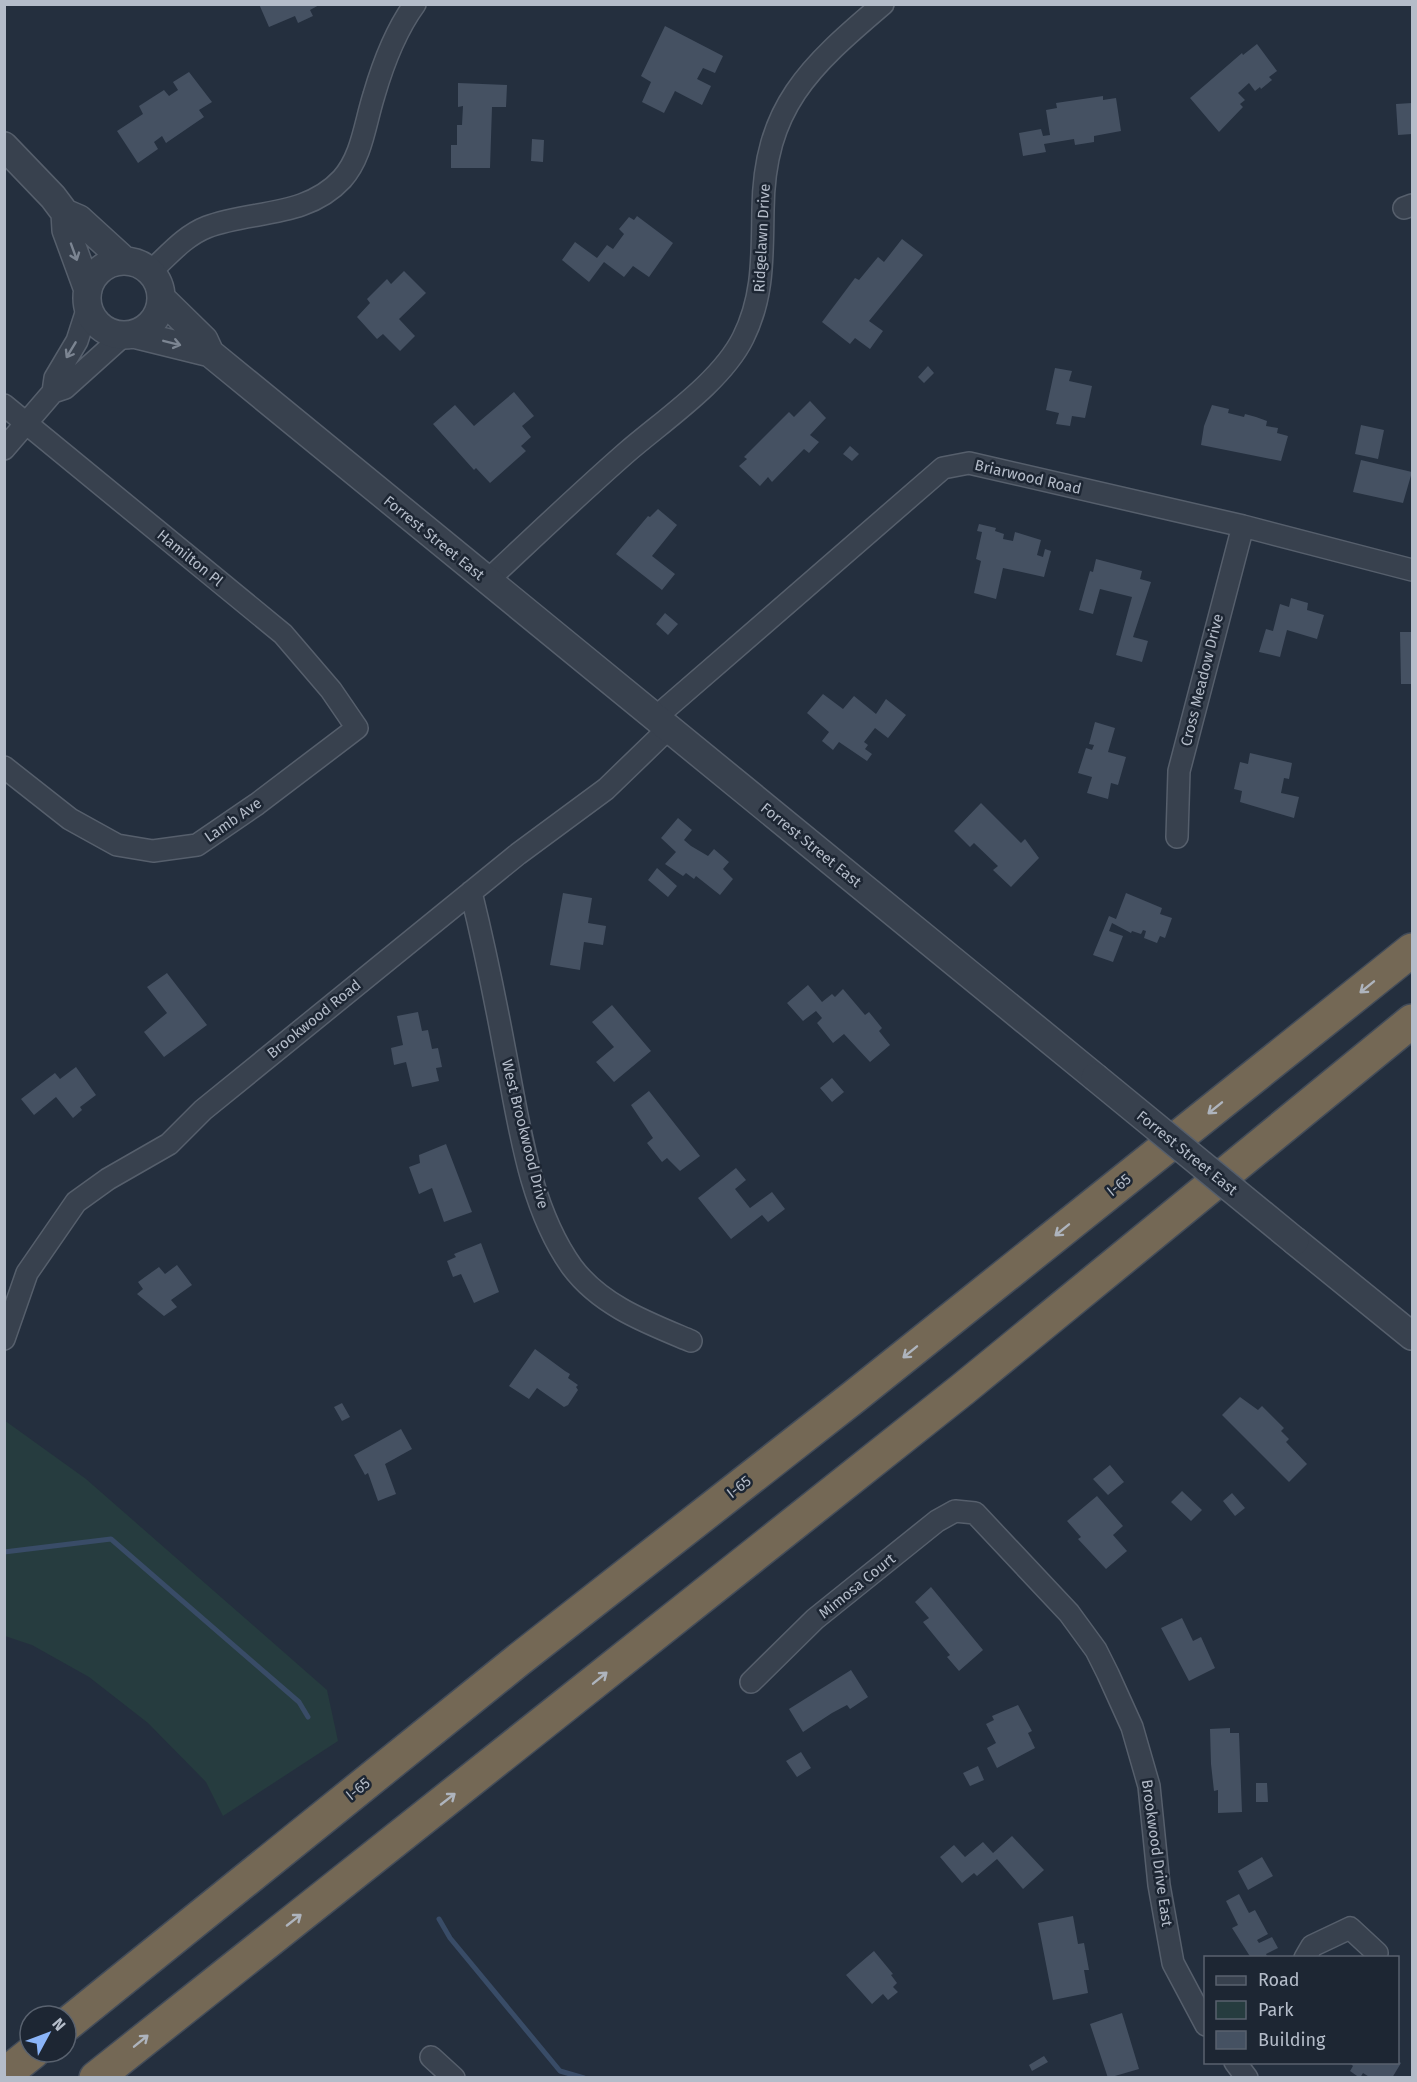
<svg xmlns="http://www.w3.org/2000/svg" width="1417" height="2082" viewBox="0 0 1417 2082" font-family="'Fira Sans',sans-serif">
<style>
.green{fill:#263c3f}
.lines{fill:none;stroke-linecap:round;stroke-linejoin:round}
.stream{stroke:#394c67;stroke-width:5}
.building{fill:#455162}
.minor-casing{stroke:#565f6c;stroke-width:24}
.tertiary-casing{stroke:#565f6c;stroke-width:30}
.motorway-casing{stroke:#434c59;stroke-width:36}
.minor{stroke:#38414e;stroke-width:21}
.tertiary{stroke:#38414e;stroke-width:27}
.motorway{stroke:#746855;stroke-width:33}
.tertiary-bridge-casing{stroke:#565f6c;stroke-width:30;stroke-linecap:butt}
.tertiary-bridge{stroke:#38414e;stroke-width:27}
.oneway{stroke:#7c8592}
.oneway2{stroke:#aeb4bd}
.labels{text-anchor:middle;stroke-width:5;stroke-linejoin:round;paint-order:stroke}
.street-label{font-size:15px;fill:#b4bcc9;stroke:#1d2633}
</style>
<rect width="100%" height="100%" fill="#242f3e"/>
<path class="green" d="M4,1420L86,1479L327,1690L338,1741L223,1816L206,1782L148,1723L89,1677L32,1645L5,1636Z"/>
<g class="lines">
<path class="stream" d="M4,1552L111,1539L299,1702L308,1717
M439,1919L450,1938L560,2071L584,2078"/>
</g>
<path class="building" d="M259,4H321L310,10L313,16L298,23L295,16L269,27Z
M665,26L723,56L715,73L703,68L697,79L711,86L702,105L675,91L664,113L642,102L651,82L641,76Z
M1257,44L1277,71L1269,77L1272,80L1261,89L1260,87L1255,91L1249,83L1238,93L1245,100L1240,104L1243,107L1219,132L1190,98L1242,53L1243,55Z
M189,72L212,102L199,110L204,117L166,143L162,136L154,142L158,149L138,163L117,131L143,114L139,106L164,90L169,96L178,90L173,82Z
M458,83L507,85L506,107H492L490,168H451V145H457V125H462L463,106L458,107Z
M1103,96V100L1116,98L1121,131L1094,136V142L1075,145L1074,139L1044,144L1046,152L1023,156L1019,133L1041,129L1043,136L1050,135L1046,110L1057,108L1056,103Z
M1412,103V134L1398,135L1396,104Z
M532,139L544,140L543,162L531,161Z
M637,216L673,243L649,277L633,266L624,277L604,262L589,282L562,260L575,242L597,258L607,245L613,249L624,234L619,229L629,217L634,220Z
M902,239L923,255L869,321L883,331L870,349L855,338L850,344L822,322L855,278L859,280L878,257L884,262Z
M404,271L426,293L399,319L415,336L400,351L383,334L377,339L357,317L370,303L367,299L387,279L391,284Z
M928,366L934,373L924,383L918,377Z
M1055,368L1072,371L1069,381L1092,386L1085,418L1072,416L1070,426L1056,424L1059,413L1046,410Z
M514,392L534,416L522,426L531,437L521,446L526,451L490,483L476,468L474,470L433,424L455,405L474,426Z
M810,401L826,418L810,435L819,442L809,453L804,449L772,482L768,477L760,486L739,466L747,459L744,457L789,412L794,417Z
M1212,405L1229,409L1228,413L1244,417L1245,414L1256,417L1267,421L1266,426L1278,428L1277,433L1288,436L1281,461L1201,445L1204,426Z
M1361,425L1384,430L1378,459L1355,454Z
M850,446L859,454L852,461L843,454Z
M1361,460L1412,472L1403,503L1353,492Z
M658,509L677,525L652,556L675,574L662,590L616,554L648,516L650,517Z
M979,524L996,528L995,531L1004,534L1003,539L1013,541L1015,532L1041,540L1037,555L1043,557L1045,549L1051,551L1044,577L1003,568L996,599L974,593L981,561L976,559L982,532L977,531Z
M1096,559L1142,571L1140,579L1151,582L1133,637L1148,641L1142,662L1116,655L1132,597L1100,589L1093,614L1079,610L1090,571L1093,572Z
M1291,598L1308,603L1307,610L1324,615L1317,639L1287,630L1280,657L1259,652L1266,629L1273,631L1280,604L1289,607Z
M665,613L678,624L668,635L656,624Z
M1400,632H1412V684H1401Z
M823,694L843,709L854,696L876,714L886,699L906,715L888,738L875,728L864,742L868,745L865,749L872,754L867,761L839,742L833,750L822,741L829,732L807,713Z
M1095,722L1115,728L1108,752L1126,757L1118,785L1111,783L1108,799L1087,793L1092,777L1078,773L1086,748L1092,750L1094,745L1089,744Z
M1250,753L1292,763L1289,779L1284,778L1281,793L1299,797L1294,818L1240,802L1242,791L1234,789L1240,762L1248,764Z
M981,803L1021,843L1025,839L1039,858L1011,887L993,870L998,866L974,843L970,847L954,831Z
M678,818L692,830L684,840L691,846L708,856L714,849L729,862L723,869L733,879L720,895L696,876L694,879L686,873L683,876L665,864L676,852L661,838Z
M657,868L677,886L668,897L648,880Z
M563,893L592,898L588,923L606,926L603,945L584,942L580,970L550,965Z
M1126,893L1162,908L1160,914L1172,918L1165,938L1160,936L1157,943L1144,938L1146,931L1143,930L1141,934L1132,931L1131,933L1112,923L1109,931L1123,936L1113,962L1093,955L1109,916L1116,919Z
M167,973L207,1025L164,1057L144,1032L167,1013L147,987Z
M808,985L822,1002L832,994L835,997L843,989L865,1015L869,1012L882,1028L879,1031L890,1045L870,1062L844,1034L833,1043L817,1023L822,1018L816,1011L803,1021L787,1003Z
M612,1005L651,1051L614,1082L596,1062L614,1047L592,1022Z
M418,1012L422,1031L428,1030L432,1049L438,1048L442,1067L436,1068L439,1081L412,1087L406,1062L394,1065L391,1048L403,1045L397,1016Z
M76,1067L96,1095L80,1107L82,1110L73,1118L56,1097L34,1115L21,1099L55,1073L60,1079Z
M832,1078L844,1092L832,1102L820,1088Z
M649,1091L700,1156L680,1171L667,1158L662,1162L647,1143L653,1138L631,1105Z
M446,1144L472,1212L444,1222L432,1188L419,1194L409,1167L420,1163L419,1155Z
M736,1168L746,1180L735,1189L750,1208L772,1192L785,1209L768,1222L762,1215L731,1239L698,1198Z
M481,1243L499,1292L474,1303L461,1274L453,1277L447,1261L456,1257L454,1254Z
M177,1265L192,1285L171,1300L177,1307L164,1316L137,1294L143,1289L138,1282L159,1267L165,1274Z
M535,1349L565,1371L570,1374L568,1378L578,1385L576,1387L578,1390L568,1405L564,1407L537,1388L529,1399L509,1386Z
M1240,1397L1258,1410L1262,1406L1284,1428L1281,1431L1289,1439L1286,1442L1307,1464L1289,1482L1222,1415Z
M342,1403L350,1417L342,1421L334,1407Z
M401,1429L412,1449L385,1464L396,1494L378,1501L368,1473L365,1475L354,1455Z
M1110,1465L1124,1482L1108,1495L1093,1479Z
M1182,1491L1202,1510L1191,1521L1171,1502Z
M1232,1493L1245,1508L1235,1516L1223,1501Z
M1097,1496L1123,1526L1113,1535L1127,1551L1106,1569L1078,1539L1081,1537L1067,1521Z
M931,1587L983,1650L959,1671L947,1657L950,1655L923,1622L929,1618L915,1602Z
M1182,1618L1193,1641L1201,1637L1215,1668L1189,1681L1161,1628Z
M851,1670L868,1697L850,1709L847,1705L832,1713L803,1732L789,1709Z
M1018,1705L1032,1731L1028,1733L1035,1748L997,1768L987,1748L996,1743L986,1724L994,1720L992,1716Z
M1230,1728V1733H1239L1242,1812L1218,1813V1790L1214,1791L1211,1764L1210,1729Z
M801,1752L811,1768L797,1777L786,1761Z
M978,1766L984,1780L970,1786L963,1773Z
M1256,1783H1267L1268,1802H1256Z
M1012,1836L1044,1870L1023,1889L997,1859L977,1876L974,1873L962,1883L940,1857L954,1845L965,1857L983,1842L993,1853Z
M1262,1857L1273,1876L1248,1890L1238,1871Z
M1239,1894L1249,1913L1255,1910L1268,1934L1257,1940L1259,1943L1272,1937L1278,1948L1266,1954L1268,1958H1251L1232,1928L1238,1925L1226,1901Z
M1073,1916L1078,1944L1084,1943L1089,1970H1084L1088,1993L1053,2000L1038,1923Z
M874,1951L893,1974L891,1975L897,1983L893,1987L898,1992L888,2000L883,1994L872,2004L846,1975Z
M1122,2013L1139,2069L1108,2078L1090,2024Z
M1044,2056L1048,2062L1032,2071L1029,2065Z
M1398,2061L1401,2063L1392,2078H1371L1363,2073L1360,2078L1350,2071L1353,2066L1349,2062Z"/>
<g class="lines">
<g class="minor-casing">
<path id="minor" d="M1404,208L1412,205
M150,272C168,256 184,236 207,227C252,210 306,218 342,179C362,157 365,123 374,95C383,64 396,30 415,4
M53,392L55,378L77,341L88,307
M4,405L283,634L331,690L357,728L257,804L197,845L153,851L117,845L70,819L4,767
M4,449L53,392L65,388L124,335
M487,581C533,538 579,494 627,452C664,420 721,382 743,338C764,296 762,256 763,210C764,107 809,67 883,4
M656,717L943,468L969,463L1243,526L1412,570
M1177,837L1179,771L1243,526
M471,892C484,945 495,998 505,1052C519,1123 529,1207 572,1267C601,1306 648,1323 691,1341
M4,1339L27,1273L76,1202L108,1179L169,1144L203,1110L518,854L606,789L668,729
M751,1682L815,1619L937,1521L955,1511L975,1513L1069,1613L1096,1650L1108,1674L1132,1727L1149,1786L1159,1885L1173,1963L1206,2025
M1305,1958L1312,1946L1350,1928L1377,1953L1376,1958
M431,2057L454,2078
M1235,2062L1247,2078"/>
</g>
<g class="tertiary-casing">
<path id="tertiary" d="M4,146L53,197L65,213L66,230L88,290
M65,213L79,219L125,261
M87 298a37 37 0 1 1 74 0a37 37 0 1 1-74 0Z
M161,298L204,340L210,353L1095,1077
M133,334L210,353
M1295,1241L1412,1336"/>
</g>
<g class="motorway-casing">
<path id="motorway" d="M66,2025L517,1661L855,1396L1412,950
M4,2075L33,2052
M96,2078L963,1389L1412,1021"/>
</g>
<use href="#minor" class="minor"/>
<use href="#tertiary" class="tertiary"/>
<use href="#motorway" class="motorway"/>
<g class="tertiary-bridge-casing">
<path id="tertiary-bridge" d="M1095,1077L1295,1241"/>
</g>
<use href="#tertiary-bridge" class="tertiary-bridge"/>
</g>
<defs><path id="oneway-shaft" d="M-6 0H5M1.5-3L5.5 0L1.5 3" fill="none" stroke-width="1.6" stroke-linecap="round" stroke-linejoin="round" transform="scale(1.5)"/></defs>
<g class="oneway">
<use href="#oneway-shaft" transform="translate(74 252) rotate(70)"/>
<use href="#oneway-shaft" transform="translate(172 343) rotate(14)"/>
<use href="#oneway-shaft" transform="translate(71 350) rotate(121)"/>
</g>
<g class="oneway2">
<use href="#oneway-shaft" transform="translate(1367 987) rotate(141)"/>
<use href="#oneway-shaft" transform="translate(1215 1108) rotate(141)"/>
<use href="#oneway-shaft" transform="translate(1062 1230) rotate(141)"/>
<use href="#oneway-shaft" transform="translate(910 1352) rotate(141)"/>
<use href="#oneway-shaft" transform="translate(600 1678) rotate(-39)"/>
<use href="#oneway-shaft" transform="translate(448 1799) rotate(-38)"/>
<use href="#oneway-shaft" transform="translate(294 1920) rotate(-38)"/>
<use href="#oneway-shaft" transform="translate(141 2041) rotate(-39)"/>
</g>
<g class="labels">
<g class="street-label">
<text transform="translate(762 238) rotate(-87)" y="5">Ridgelawn Drive</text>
<text transform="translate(1028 477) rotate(13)" y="5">Briarwood Road</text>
<text transform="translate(434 538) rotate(39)" y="5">Forrest Street East</text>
<text transform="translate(190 558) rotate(39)" y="5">Hamilton Pl</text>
<text transform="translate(1202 680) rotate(-76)" y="5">Cross Meadow Drive</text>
<text transform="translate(233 820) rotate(-35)" y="5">Lamb Ave</text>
<text transform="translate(811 845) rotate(39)" y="5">Forrest Street East</text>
<text transform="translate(314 1019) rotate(-39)" y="5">Brookwood Road</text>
<text transform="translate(525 1134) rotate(76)" y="5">West Brookwood Drive</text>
<text transform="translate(1187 1153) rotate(39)" y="5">Forrest Street East</text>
<text transform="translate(1119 1185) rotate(-39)" y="5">I-65</text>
<text transform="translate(739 1487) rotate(-38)" y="5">I-65</text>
<text transform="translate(857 1586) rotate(-39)" y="5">Mimosa Court</text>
<text transform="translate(358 1789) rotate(-39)" y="5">I-65</text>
<text transform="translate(1157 1853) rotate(82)" y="5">Brookwood Drive East</text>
</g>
</g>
<rect width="1417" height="2082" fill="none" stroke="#b4bcc9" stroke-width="12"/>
<rect x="1204" y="1956" width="195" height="108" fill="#1d2633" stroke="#59626f" stroke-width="1.5"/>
<rect x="1216" y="1976" width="30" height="9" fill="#38414e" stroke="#59626f" stroke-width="1.5"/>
<text x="1258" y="1986" font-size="18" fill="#b4bcc9">Road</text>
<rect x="1216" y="2001" width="30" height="18" fill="#263c3f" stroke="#59626f" stroke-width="1.5"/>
<text x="1258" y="2016" font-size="18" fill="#b4bcc9">Park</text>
<rect x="1216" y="2031" width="30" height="18" fill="#455162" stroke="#59626f" stroke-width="1.5"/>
<text x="1258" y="2046" font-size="18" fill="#b4bcc9">Building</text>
<g transform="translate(48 2034) rotate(49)"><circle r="28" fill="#1d2633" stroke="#59626f" stroke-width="1.5"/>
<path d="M0-4.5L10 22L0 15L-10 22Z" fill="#8ab4f8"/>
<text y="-9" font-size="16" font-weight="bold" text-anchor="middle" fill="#b4bcc9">N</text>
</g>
</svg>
